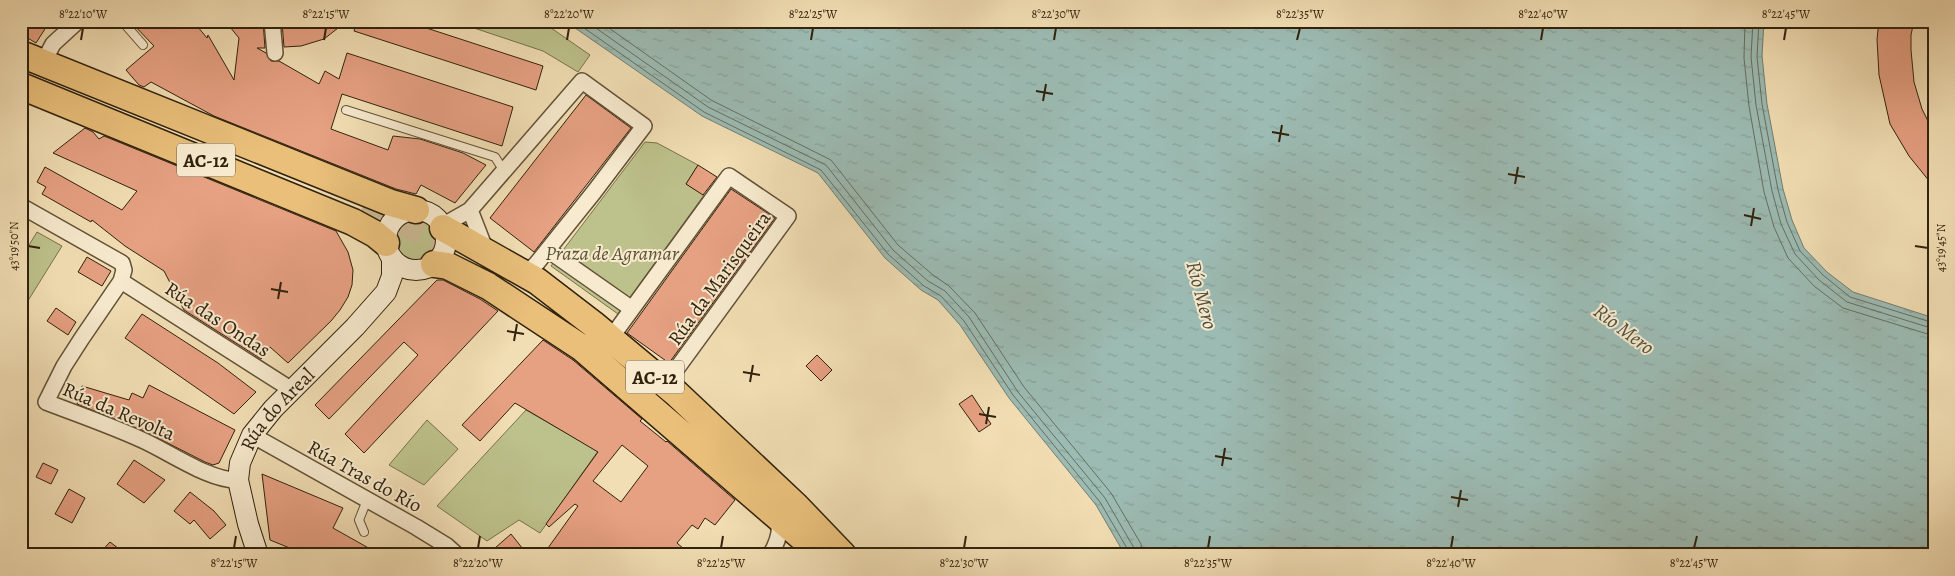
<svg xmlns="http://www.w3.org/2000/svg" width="1955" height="576" viewBox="0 0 1955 576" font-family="Alegreya,serif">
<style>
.green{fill:#bdc18b;stroke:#77724c}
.water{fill:url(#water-ripples);stroke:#717e70}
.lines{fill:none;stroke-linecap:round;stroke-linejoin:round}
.shore{stroke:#666e60;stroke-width:1}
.building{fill:#e6a082;stroke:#31220c;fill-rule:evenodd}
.highway-tunnel{stroke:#cbb892;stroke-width:26;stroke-dasharray:26 13;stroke-linecap:butt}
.lane-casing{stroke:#615136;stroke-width:10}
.street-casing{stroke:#615136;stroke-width:18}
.secondary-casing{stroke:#31220c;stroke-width:22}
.highway-casing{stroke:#31220c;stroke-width:29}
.lane{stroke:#f7eace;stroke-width:8}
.street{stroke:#f7eace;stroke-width:15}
.secondary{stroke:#f7eace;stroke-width:20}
.highway{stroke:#e9bf7a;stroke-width:26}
.ticks{fill:none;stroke:#31220c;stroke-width:2}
.labels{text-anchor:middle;stroke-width:4;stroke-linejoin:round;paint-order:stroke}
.shield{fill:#f7eace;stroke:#6c5e46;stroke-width:1}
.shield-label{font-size:19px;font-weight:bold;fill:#31220c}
.park-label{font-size:20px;font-style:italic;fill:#5b5232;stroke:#f7eace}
.street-label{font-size:20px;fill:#31220c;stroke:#f7eace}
.water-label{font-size:21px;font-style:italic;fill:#51503e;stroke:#f7eace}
.neatline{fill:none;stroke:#31220c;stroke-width:2}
.ticks-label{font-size:12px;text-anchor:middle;fill:#31220c}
</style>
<defs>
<pattern id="water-ripples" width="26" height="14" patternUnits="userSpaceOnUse" patternTransform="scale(1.25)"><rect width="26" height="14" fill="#9cbbb3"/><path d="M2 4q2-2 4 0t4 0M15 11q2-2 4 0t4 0" fill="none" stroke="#87a099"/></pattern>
</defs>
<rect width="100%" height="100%" fill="#f2deb4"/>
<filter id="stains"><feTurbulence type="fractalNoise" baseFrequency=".004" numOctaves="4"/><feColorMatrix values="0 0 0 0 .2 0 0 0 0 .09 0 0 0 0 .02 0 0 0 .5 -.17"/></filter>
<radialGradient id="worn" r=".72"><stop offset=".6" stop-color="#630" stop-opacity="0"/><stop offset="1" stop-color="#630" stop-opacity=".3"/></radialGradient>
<path class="green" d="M453,21H541L590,55L578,72L543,51Z
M645,142L657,143L698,165L686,184L704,195L618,314L551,266Z
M393 240a23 23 0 1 1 46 0a23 23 0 1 1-46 0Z
M37,232L62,246L21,312V258Z
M526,410L598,451L540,533L519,520L487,541L437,506Z
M427,420L458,449L424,485L389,465Z"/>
<path class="water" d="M565,21H1764L1762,56L1767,104L1783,189L1792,220L1804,248L1827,272L1853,292L1934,318V555H1125L1096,505L1009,398L960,325L938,300L921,290L885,258L818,173L702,116Z"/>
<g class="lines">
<path class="shore" d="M574,21L704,112L821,170L888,254L924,286L941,296L964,321L1013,395L1100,502L1128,550L1129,555
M586,21L708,107L826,165L893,250L928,281L945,291L969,317L1018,392L1105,498L1134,548L1135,555
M599,21L711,100L831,160L898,245L933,275L949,286L975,313L1024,387L1111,493L1141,544L1143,555
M1745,21L1744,58L1749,106L1764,192L1774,227L1788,258L1814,286L1843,308L1934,336
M1753,21L1751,57L1756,105L1772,191L1781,224L1795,254L1819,280L1847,302L1934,329
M1759,21L1757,57L1762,104L1778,190L1787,222L1800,251L1823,275L1850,297L1934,323"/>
</g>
<path class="building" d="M21,21H50L36,43L21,34Z
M130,21H193L207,38L208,35L234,80L239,38L225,21H263L265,48H257L266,53L271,61H279L319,84L325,71L339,79L347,53L513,107L502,146L342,94L331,129L388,150L393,136L420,139L463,153L486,165L455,203L421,185L416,194L396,189L214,116L151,82L144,87L139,85L126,70L154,46Z
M291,21H347L324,39L301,46L284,47L282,22Z
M357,21H405L543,66L536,90L354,31Z
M1879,21H1914L1911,35V50L1914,82L1922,109L1934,133V187L1909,156L1890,124L1879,75L1877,39Z
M586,95L631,128L534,252L490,218Z
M85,128L93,132L99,139L104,136L336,231L348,252L353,270L352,285L348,297L340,310L331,321L288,363L270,347L261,359L184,310L164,271L125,246L92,220L91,222L42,194L46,187L37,182L45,167L122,210L137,191L53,153Z
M698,165L717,177L703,195L686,184Z
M731,189L775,218L669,363L627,333Z
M87,257L111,271L102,286L78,272Z
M437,280H443L480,299L498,311L364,453L345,434L418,355L404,342L329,419L315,405Z
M56,308L76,322L68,335L47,321Z
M142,314L218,363L256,392L234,414L125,338Z
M543,340L573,360L642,419L640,421L666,442L667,441L735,500L715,525L705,518L698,529L692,525L677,543L691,555H543L578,506L575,504L549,527L546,524L598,452L515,403L480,441L462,425ZM622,445L648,466L621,502L593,481Z
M817,355L832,370L821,381L806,366Z
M149,385L235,430L219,463L213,465L205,462L144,431L77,404L82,386L129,400L132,393L143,398Z
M972,395L991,424L979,432L959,404Z
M134,460L165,480L144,503L117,484Z
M43,463L58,470L51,484L36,477Z
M262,474L343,508L333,528L381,555H307L270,540Z
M69,489L85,498L72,523L55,514Z
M190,492L214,511L226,525L210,539L194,520L190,524L174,511Z
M511,534L523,549L516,555H487Z
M110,542L127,555H98Z"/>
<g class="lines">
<path class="highway-tunnel" d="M364,204L464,252"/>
<g class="lane-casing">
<path id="lane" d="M122,21L143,45
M346,110L495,157L504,171
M364,532L359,520L367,500"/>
</g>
<g class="street-casing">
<path id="street" d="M272,21L275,53
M43,63L53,44L78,21
M21,206L122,263L124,270L121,281L82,338L64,366L46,402C77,414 109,425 140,439C168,451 209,481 238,480
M470,210L486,251
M442,226L470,210L582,81L644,126L594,192L537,263L532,268L520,271
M549,249L555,255L632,309
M121,281L292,390
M614,342L616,331L621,324L729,176L788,216L675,371L669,378L660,381
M252,435L416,527L447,546L457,555
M770,555C778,543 781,532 779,518"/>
</g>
<g class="secondary-casing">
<g id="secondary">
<circle cx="416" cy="240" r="30"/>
<path id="s1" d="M258,555L248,524L238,480L240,463L252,435L273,409L355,327L386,292L392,276V258"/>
</g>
</g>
<g class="highway-casing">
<path id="highway" d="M21,54L391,203L416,210
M21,86L353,222L375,234L386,243
M443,228L537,281L593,324L677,394L796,506L843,555
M434,264L448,266L488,286L582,348L779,518L823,555"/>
</g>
<use href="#lane" class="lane"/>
<use href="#street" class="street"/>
<use href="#secondary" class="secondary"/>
<use href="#highway" class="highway"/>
</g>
<path class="ticks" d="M81,40L83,28M324,40L326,28M567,40L569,28M811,40L813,28M1054,40L1056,28M1297,40L1300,28M1541,40L1543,28M1784,40L1786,28M1036,91L1053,94M1043,101L1046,84M1272,132L1289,135M1279,142L1282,125M1508,174L1525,177M1515,184L1518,167M1744,215L1761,219M1751,226L1754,208M28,246L40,248M1915,246L1928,248M271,289L288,292M278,299L281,282M507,331L524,334M514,341L517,324M743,372L760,375M750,382L753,365M979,414L996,417M986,424L989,407M1215,456L1232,459M1222,466L1225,448M1451,497L1468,500M1458,507L1461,490M234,548L236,536M478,548L480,536M721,548L723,536M964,548L966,536M1208,548L1210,536M1451,548L1453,536M1694,548L1697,536"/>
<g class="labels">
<g class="shield">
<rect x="177" y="143.5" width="58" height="33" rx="4"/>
<rect x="626" y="360.5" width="58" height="33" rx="4"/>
</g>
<g class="shield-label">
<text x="206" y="167">AC-12</text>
<text x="655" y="384">AC-12</text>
</g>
<g class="park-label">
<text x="612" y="260">Praza de Agramar</text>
</g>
<g class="street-label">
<text transform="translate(719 278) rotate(-54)" y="7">Rúa da Marisqueira</text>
<text transform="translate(218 319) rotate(33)" y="7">Rúa das Ondas</text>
<text transform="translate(119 411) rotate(23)" y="7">Rúa da Revolta</text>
<text dy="7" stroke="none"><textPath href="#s1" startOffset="161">Rúa do Areal</textPath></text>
<text transform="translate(365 476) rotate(29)" y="7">Rúa Tras do Río</text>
</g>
<g class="water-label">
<text transform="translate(1202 295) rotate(75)" y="7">Río Mero</text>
<text transform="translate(1624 329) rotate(37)" y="7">Río Mero</text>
</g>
</g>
<rect width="1955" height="576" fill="none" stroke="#f2deb4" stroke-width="55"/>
<rect x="28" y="28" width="1900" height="520" class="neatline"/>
<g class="ticks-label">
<text x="83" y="18">8°22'10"W</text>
<text x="326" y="18">8°22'15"W</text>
<text x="569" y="18">8°22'20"W</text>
<text x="813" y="18">8°22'25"W</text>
<text x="1056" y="18">8°22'30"W</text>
<text x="1300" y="18">8°22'35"W</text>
<text x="1543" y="18">8°22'40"W</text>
<text x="1786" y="18">8°22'45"W</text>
<text transform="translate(14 246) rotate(-90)" y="4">43°19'50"N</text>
<text transform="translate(1941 248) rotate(-90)" y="4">43°19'45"N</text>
<text x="234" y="567">8°22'15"W</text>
<text x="478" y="567">8°22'20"W</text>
<text x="721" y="567">8°22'25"W</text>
<text x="964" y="567">8°22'30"W</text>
<text x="1208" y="567">8°22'35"W</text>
<text x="1451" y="567">8°22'40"W</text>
<text x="1694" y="567">8°22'45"W</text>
</g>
<rect width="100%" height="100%" filter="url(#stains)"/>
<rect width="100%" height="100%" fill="url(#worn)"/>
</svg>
